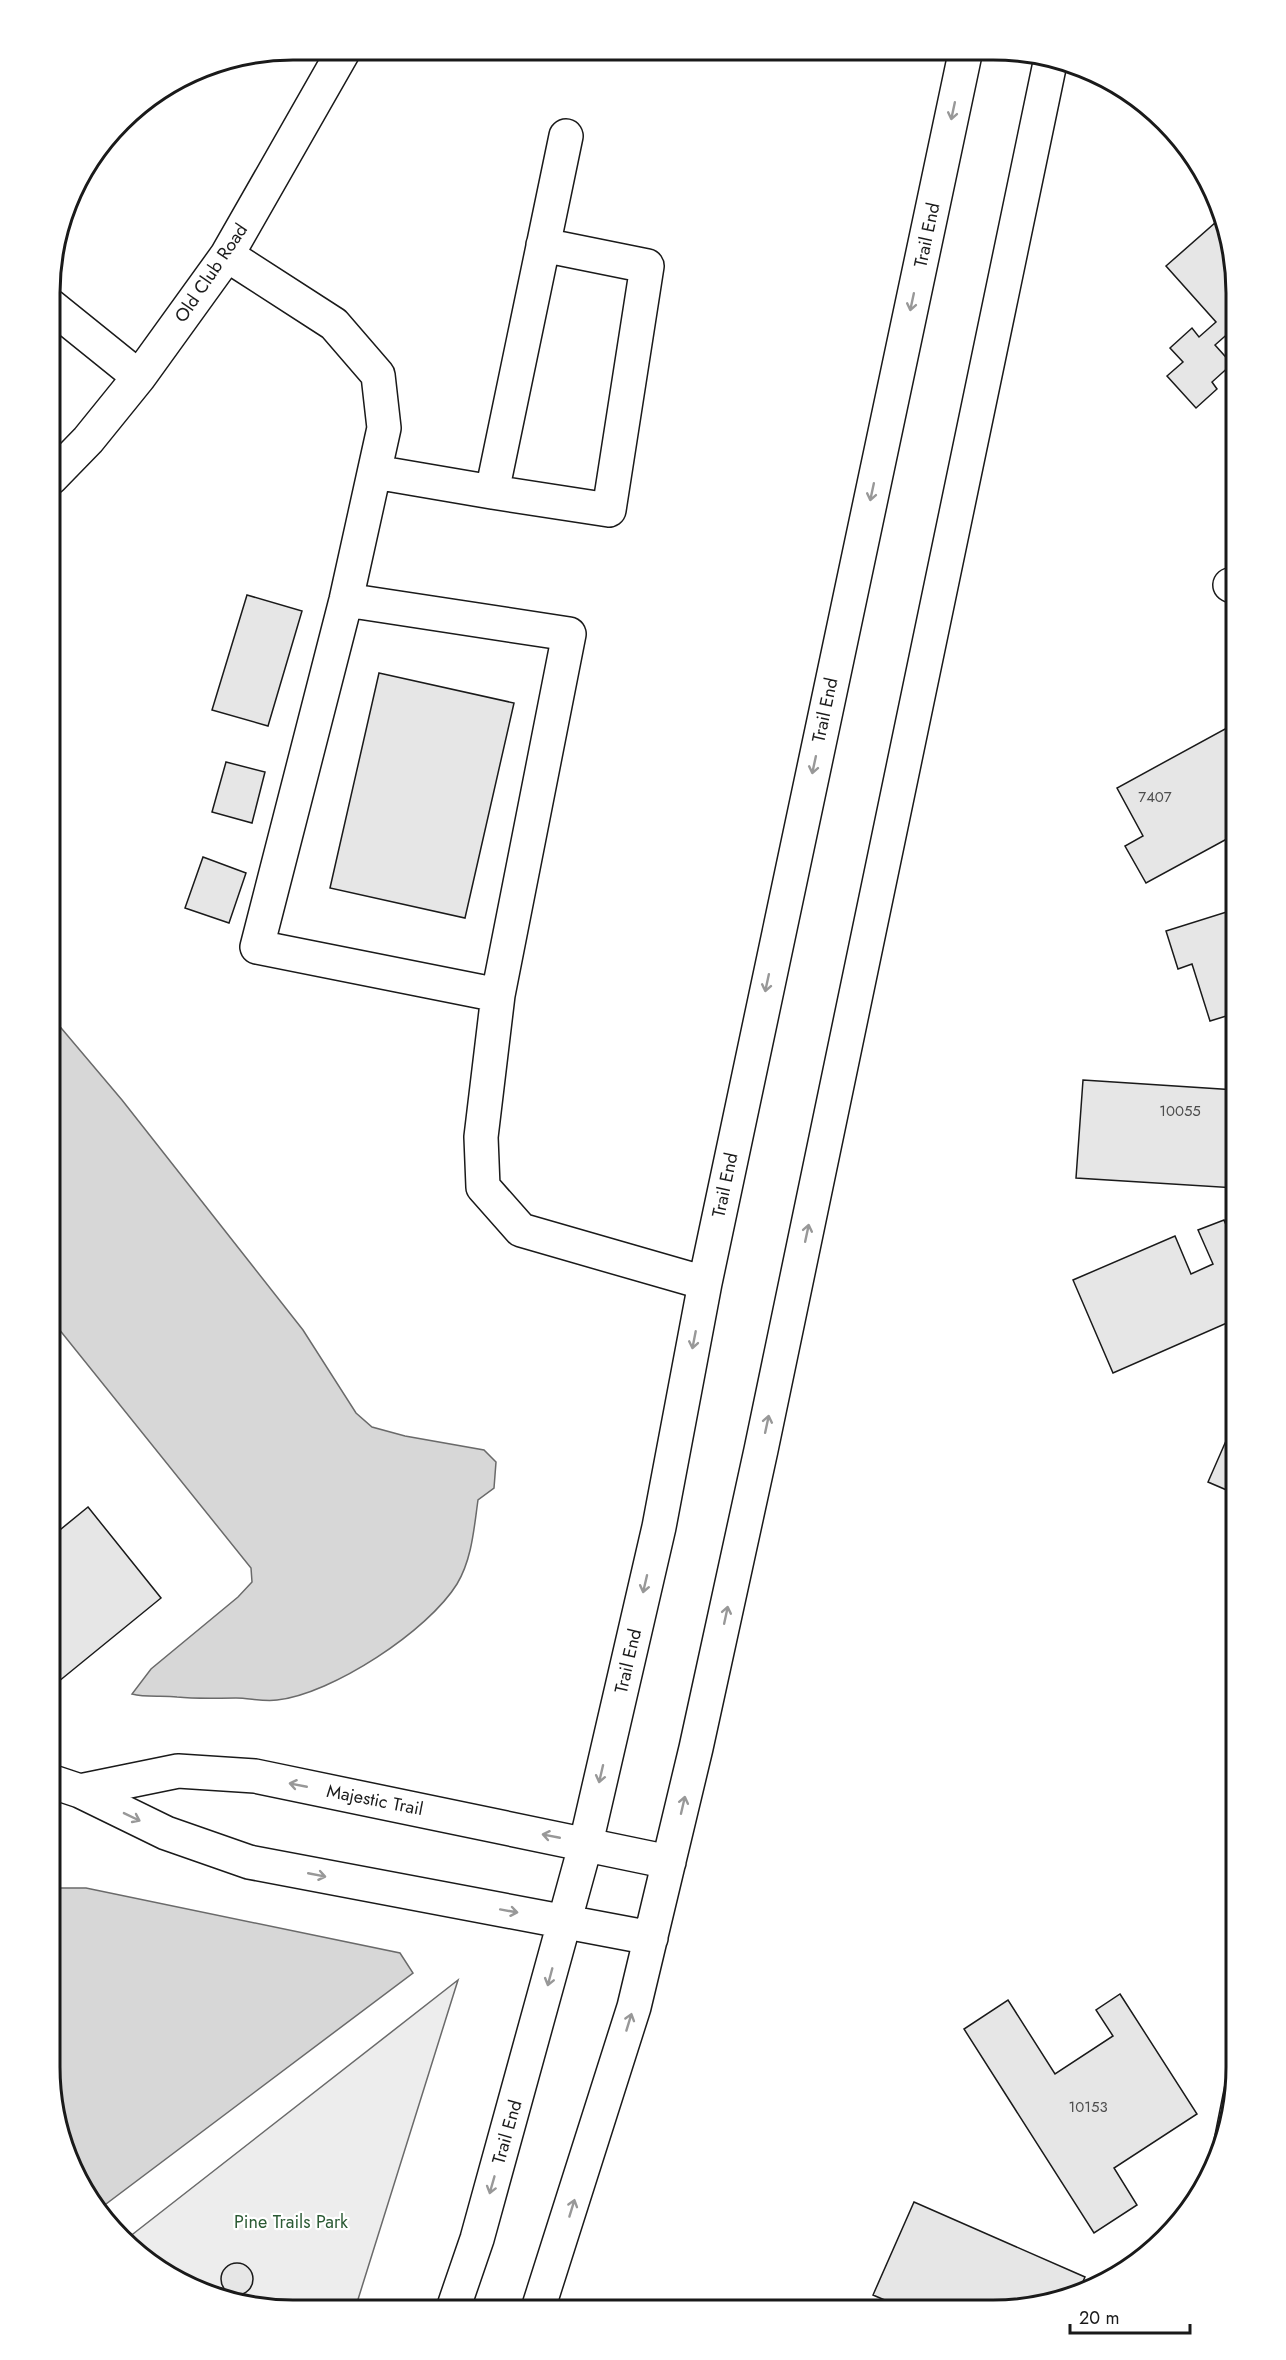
<svg xmlns="http://www.w3.org/2000/svg" width="1286" height="2360" viewBox="0 0 1286 2360" font-family="Jost,sans-serif">
<style>
.built{fill:#ededed;stroke:#6a6a6a;stroke-width:1.5}
.water{fill:#d7d7d7;stroke:#6a6a6a;stroke-width:1.5}
.building{fill:#e6e6e6;stroke:#1a1a1a;stroke-width:1.5}
.lines{fill:none;stroke-linecap:round;stroke-linejoin:round}
.minor-casing{stroke:#1a1a1a;stroke-width:36}
.path{stroke:#5f5f5f;stroke-width:4;stroke-dasharray:4.5 3;stroke-linecap:butt}
.minor{stroke:#fff;stroke-width:33}
.oneway{stroke:#989898}
.labels{text-anchor:middle;stroke-width:4.5;stroke-linejoin:round;paint-order:stroke}
.number-label{font-size:15px;fill:#4d4d4d}
.street-label{font-size:18px;fill:#1a1a1a;stroke:#fff}
.park-label{font-size:18px;fill:#2b5a34;stroke:#fff}
.rim{fill:none;stroke:#1a1a1a;stroke-width:3}
</style>
<rect width="100%" height="100%" fill="#fff"/>
<path class="built" d="M458,1980L355,2309L261,2308L200,2292L133,2250L124,2241Z"/>
<path class="water" d="M51,1016L122,1100L303,1330L356,1413L372,1427L405,1436L484,1450L496,1462L494,1488L478,1500C474,1528 472,1559 457,1584C428,1631 332,1694 277,1700C264,1702 249,1698 236,1698C216,1698 197,1699 177,1697C162,1695 147,1698 132,1694L151,1669L238,1597L252,1582L251,1568L50,1318Z
M51,1888H86L400,1953L413,1973L98,2210L91,2202L63,2145L50,2067V1890Z"/>
<path class="building" d="M1224,215L1236,293V335L1232,330L1215,345L1232,364L1212,382L1217,389L1196,408L1167,376L1183,362L1170,348L1192,328L1199,337L1216,322L1166,266Z
M247,595L302,611L268,726L212,710Z
M379,673L514,703L465,918L330,888Z
M1236,723V834L1146,883L1125,846L1143,836L1117,788Z
M226,762L265,772L252,823L212,812Z
M203,857L246,873L229,923L185,908Z
M1236,909V1013L1210,1021L1192,964L1178,969L1166,931Z
M1083,1080L1236,1090V1188L1076,1178Z
M1224,1220L1236,1249V1319L1113,1373L1073,1280L1175,1236L1191,1274L1213,1264L1198,1230Z
M1236,1418V1494L1208,1482Z
M88,1507L161,1598L53,1686L50,1682V1538Z
M1120,1994L1197,2114L1114,2168L1137,2205L1094,2233L964,2029L1008,2000L1055,2074L1113,2036L1096,2010Z
M1236,2029V2083L1218,2160L1206,2180Z
M914,2202L1085,2277L1077,2295L1044,2302L1035,2298L1032,2304L993,2310H908L873,2295Z
M221 2279a16 16 0 1 1 32 0a16 16 0 1 1-32 0Z"/>
<g class="lines">
<g class="minor-casing">
<path id="minor" d="M227,255L334,324L378,375L384,428L346,600L257,947L498,995
M51,306L139,377
M375,472L492,492L566,136
M51,478L88,440L139,377L227,255L344,50
M492,492L609,510L647,266L543,245
M1230,585L1236,588
M346,600L569,634L498,995L481,1137L483,1187L521,1230L705,1283
M50,1781L80,1791L166,1833L249,1862L651,1938
M80,1791L178,1771L255,1776L669,1862
M453,2309L477,2239L586,1843L659,1527L705,1283L965,54
M538,2309L634,2007L696,1748L761,1450L1051,58"/>
</g>
<path class="path" d="M224,2298L228,2291"/>
<use href="#minor" class="minor"/>
</g>
<defs><path id="oneway-shaft" d="M-6 0H5M1.5-3L5.5 0L1.5 3" fill="none" stroke-width="1.6" stroke-linecap="round" stroke-linejoin="round" transform="scale(1.5)"/></defs>
<g class="oneway">
<use href="#oneway-shaft" transform="translate(953 111) rotate(102)"/>
<use href="#oneway-shaft" transform="translate(912 302) rotate(102)"/>
<use href="#oneway-shaft" transform="translate(872 492) rotate(102)"/>
<use href="#oneway-shaft" transform="translate(814 765) rotate(102)"/>
<use href="#oneway-shaft" transform="translate(767 983) rotate(102)"/>
<use href="#oneway-shaft" transform="translate(807 1233) rotate(-78)"/>
<use href="#oneway-shaft" transform="translate(694 1340) rotate(101)"/>
<use href="#oneway-shaft" transform="translate(767 1424) rotate(-78)"/>
<use href="#oneway-shaft" transform="translate(645 1584) rotate(103)"/>
<use href="#oneway-shaft" transform="translate(726 1615) rotate(-78)"/>
<use href="#oneway-shaft" transform="translate(601 1774) rotate(103)"/>
<use href="#oneway-shaft" transform="translate(298 1785) rotate(-169)"/>
<use href="#oneway-shaft" transform="translate(683 1805) rotate(-77)"/>
<use href="#oneway-shaft" transform="translate(132 1817) rotate(26)"/>
<use href="#oneway-shaft" transform="translate(551 1836) rotate(-169)"/>
<use href="#oneway-shaft" transform="translate(317 1875) rotate(11)"/>
<use href="#oneway-shaft" transform="translate(509 1911) rotate(10)"/>
<use href="#oneway-shaft" transform="translate(550 1977) rotate(105)"/>
<use href="#oneway-shaft" transform="translate(629 2022) rotate(-73)"/>
<use href="#oneway-shaft" transform="translate(492 2185) rotate(106)"/>
<use href="#oneway-shaft" transform="translate(572 2208) rotate(-73)"/>
</g>
<g class="labels">
<g class="number-label">
<text x="1155" y="802">7407</text>
<text x="1180" y="1116">10055</text>
<text x="1088" y="2112">10153</text>
</g>
<g class="street-label">
<text transform="translate(927 235) rotate(-78)" y="6">Trail End</text>
<text transform="translate(211 273) rotate(-56)" y="6">Old Club Road</text>
<text transform="translate(825 710) rotate(-78)" y="6">Trail End</text>
<text transform="translate(725 1185) rotate(-78)" y="6">Trail End</text>
<text transform="translate(628 1661) rotate(-77)" y="6">Trail End</text>
<text transform="translate(375 1800) rotate(11)" y="6">Majestic Trail</text>
<text transform="translate(507 2132) rotate(-74)" y="6">Trail End</text>
</g>
<g class="park-label">
<text x="291" y="2228">Pine Trails Park</text>
</g>
</g>
<path d="M0 0H1286V2360H0ZM293 60H993A233 233 0 0 1 1226 293V2067A233 233 0 0 1 993 2300H293A233 233 0 0 1 60 2067V293A233 233 0 0 1 293 60Z" fill="#fff" fill-rule="evenodd"/>
<path class="rim" d="M293 60H993A233 233 0 0 1 1226 293V2067A233 233 0 0 1 993 2300H293A233 233 0 0 1 60 2067V293A233 233 0 0 1 293 60Z"/>
<path d="M1070 2324v9h120v-9" fill="none" stroke="#1a1a1a" stroke-width="3"/>
<text x="1079" y="2324" font-size="18" fill="#1a1a1a" stroke="#ffffff" stroke-width="4.5" paint-order="stroke">20 m</text>
</svg>
